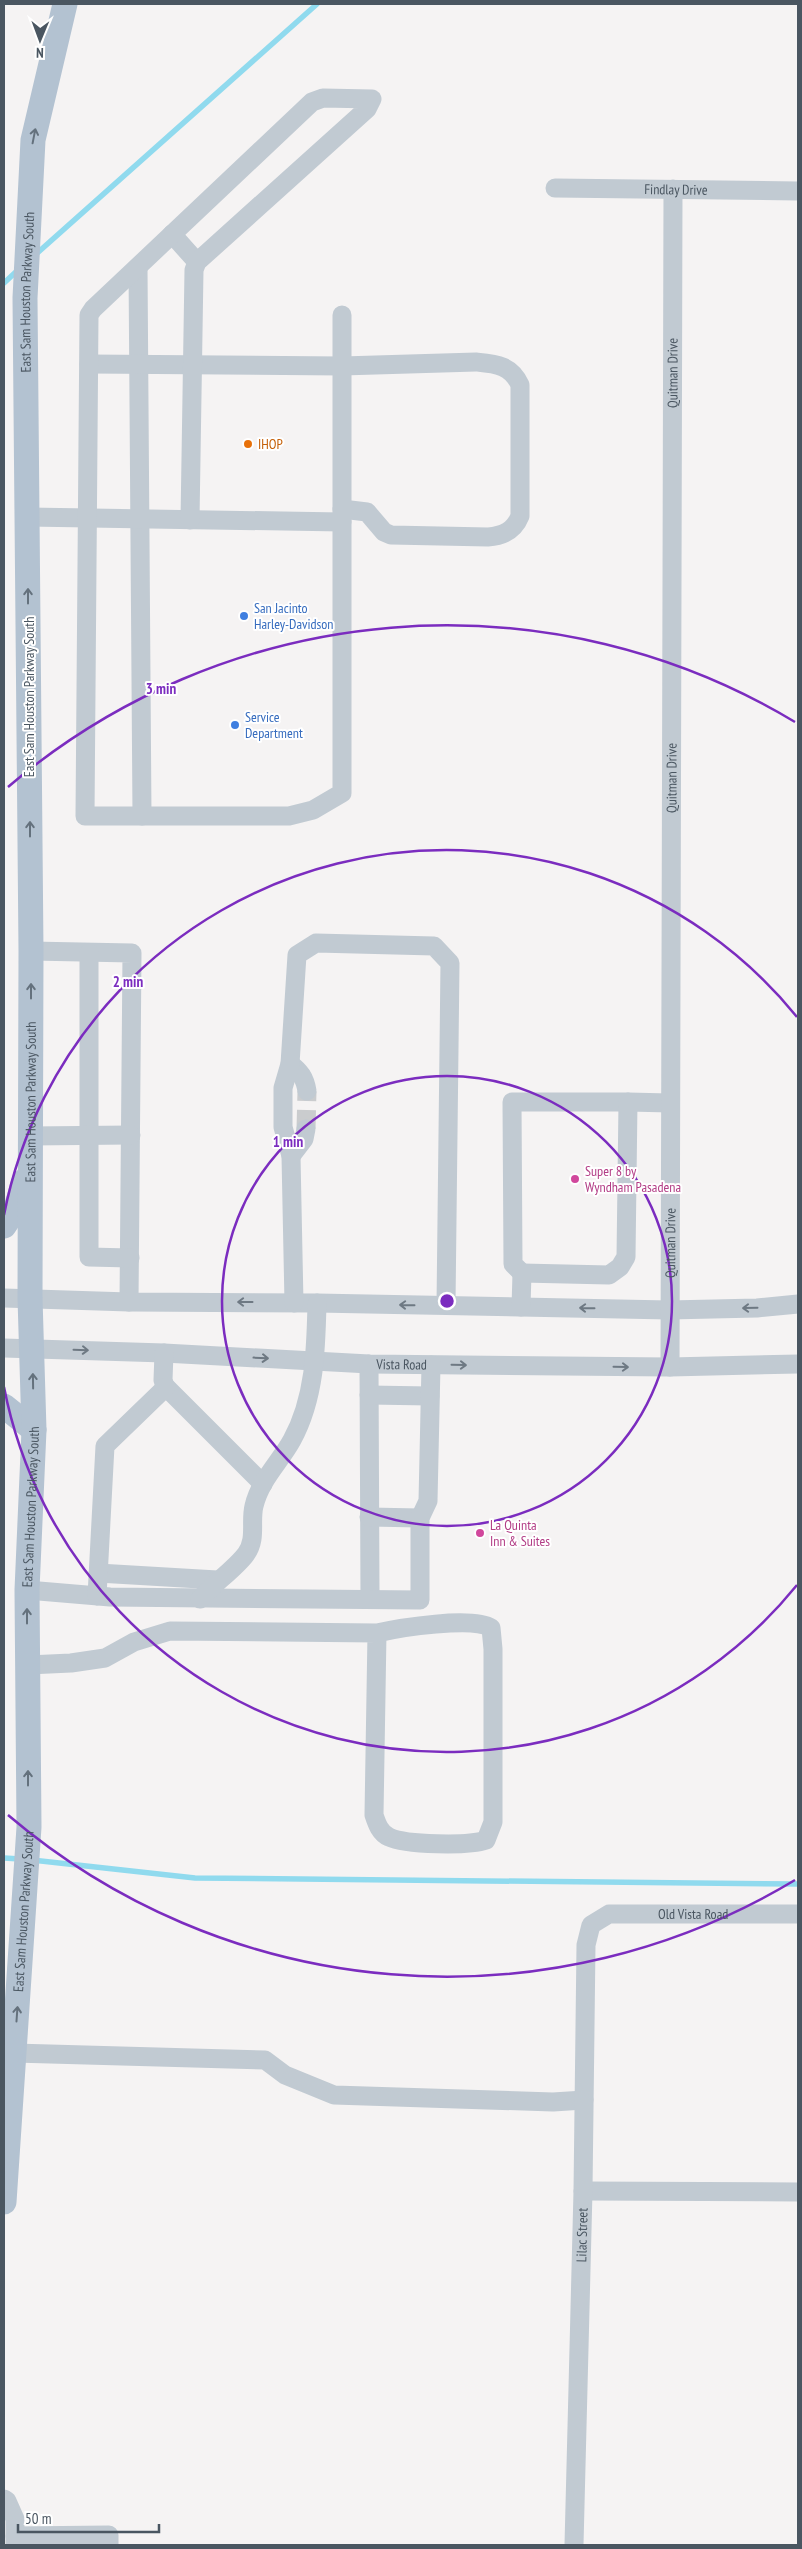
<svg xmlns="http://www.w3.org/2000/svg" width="802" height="2549" viewBox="0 0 802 2549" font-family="'PT Sans Narrow',sans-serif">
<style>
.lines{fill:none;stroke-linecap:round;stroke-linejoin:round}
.stream{stroke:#90daee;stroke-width:5.5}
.minor-tunnel{stroke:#caccce;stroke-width:19;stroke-dasharray:19 9;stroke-linecap:butt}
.minor{stroke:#c1cad2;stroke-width:19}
.major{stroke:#b3c2d1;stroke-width:25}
.oneway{stroke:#64717d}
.oneway2{stroke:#6e7983}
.ring{fill:none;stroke:#7b2cbf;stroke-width:2.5}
.food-dot{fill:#e8710a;stroke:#fff;stroke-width:2}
.shop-dot{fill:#3f7fe0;stroke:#fff;stroke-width:2}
.hotel-dot{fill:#d1479c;stroke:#fff;stroke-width:2}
.labels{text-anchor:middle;stroke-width:4;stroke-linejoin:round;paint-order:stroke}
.street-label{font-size:14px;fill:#4a5661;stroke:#fff}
.food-label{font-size:14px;fill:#c56008;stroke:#fff;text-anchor:start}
.shop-label{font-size:14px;fill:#366cbe;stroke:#fff;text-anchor:start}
.hotel-label{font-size:14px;fill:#b23c85;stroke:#fff;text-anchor:start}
.centre{fill:#7b2cbf;stroke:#fff;stroke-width:2.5}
.ring-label{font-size:15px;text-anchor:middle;font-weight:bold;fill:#7b2cbf;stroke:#fff;stroke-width:4;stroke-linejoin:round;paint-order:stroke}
</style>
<rect width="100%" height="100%" fill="#f5f3f3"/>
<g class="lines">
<path class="stream" d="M35,255L317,4
M4,283L19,269
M4,1858L20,1859
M32,1860L195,1878L798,1884"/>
<path class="minor-tunnel" d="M306,1129L307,1091"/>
<g class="minor">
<path id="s1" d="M555,188L798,191"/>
<path d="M172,234L197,262"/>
<path d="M138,267L142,816"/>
<path d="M89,364L342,366L476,362C496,364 511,365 520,385V516C514,531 503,536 488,537L391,535L384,532L367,512L342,509"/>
<path d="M28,517L342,522"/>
<path d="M190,520L194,270L197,262L367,109L372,99L323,98L312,102L93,309L89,315L85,816H289L313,810L342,793V315"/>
<path d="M31,951L132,953L129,1302"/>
<path d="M89,953V1257L130,1258"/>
<path d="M290,1064C300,1071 305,1078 307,1091"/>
<path d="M30,1136L131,1135"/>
<path d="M291,1156L304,1139L306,1129"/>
<path d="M522,1273L513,1264L512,1102H628"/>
<path d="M4,1298L129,1302L317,1303L669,1310L757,1308L798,1304"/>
<path d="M294,1303L291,1156L283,1127V1088L290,1064L297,955L316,943L434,946L450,963L446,1305"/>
<path d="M521,1307L522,1273L609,1275L620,1267L626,1257L628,1102L670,1103"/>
<path id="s2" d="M4,1348L164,1353L369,1364L670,1367L798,1364"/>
<path d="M164,1353L163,1380L165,1386L263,1484"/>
<path d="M369,1364L370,1599"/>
<path id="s3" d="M670,1367L673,189"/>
<path d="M369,1395L430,1396"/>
<path d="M369,1517L420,1518"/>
<path d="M98,1573L217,1580"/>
<path d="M27,1590L110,1597L420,1600V1518L428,1501L431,1365"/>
<path d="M97,1596L105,1446L166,1387"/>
<path d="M200,1599C212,1585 237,1567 246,1554C257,1539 250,1522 254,1506C260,1480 280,1462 292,1440C315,1398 316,1349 317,1303"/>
<path d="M28,1665L71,1663L105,1658L134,1642L170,1631L377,1633L374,1815C377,1824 380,1833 389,1837C405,1845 469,1846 486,1840L493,1822V1649L491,1628C473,1616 399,1628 377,1633"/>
<path d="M14,2053L265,2060L285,2075L334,2095L553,2102L584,2100"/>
<path d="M583,2191L798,2192"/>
<path d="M4,2499L7,2501L15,2519V2545"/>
<path d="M15,2536L109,2535V2545"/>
<path id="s4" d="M574,2545L583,2191L586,1945L591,1925L609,1914H798"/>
</g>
<g class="major">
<path d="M4,1226L16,1208L24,1181"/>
<path d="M4,1406L34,1430"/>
<path id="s5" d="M4,2202L29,1827L27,1590L34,1430L30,1298L31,951L25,298L33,140L65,4"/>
</g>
</g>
<defs><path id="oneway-shaft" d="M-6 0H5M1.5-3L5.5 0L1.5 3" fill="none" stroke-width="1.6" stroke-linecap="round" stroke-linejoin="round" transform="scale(1.25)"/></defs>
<g class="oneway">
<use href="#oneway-shaft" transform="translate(34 136) rotate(-79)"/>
<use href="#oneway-shaft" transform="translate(28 596) rotate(-90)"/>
<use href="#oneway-shaft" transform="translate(30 829) rotate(-90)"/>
<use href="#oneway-shaft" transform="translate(31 991) rotate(-90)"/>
<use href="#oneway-shaft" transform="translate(33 1381) rotate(-91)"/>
<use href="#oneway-shaft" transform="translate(27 1616) rotate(-90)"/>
<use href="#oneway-shaft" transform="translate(28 1778) rotate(-90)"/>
<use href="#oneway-shaft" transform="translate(17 2014) rotate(-86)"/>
</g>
<g class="oneway2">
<use href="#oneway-shaft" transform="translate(245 1302) rotate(-180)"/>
<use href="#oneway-shaft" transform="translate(407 1305) rotate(-179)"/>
<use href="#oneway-shaft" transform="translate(587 1308) rotate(-179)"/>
<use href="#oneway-shaft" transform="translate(750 1308) rotate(179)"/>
<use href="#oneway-shaft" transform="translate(81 1350) rotate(2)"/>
<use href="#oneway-shaft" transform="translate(261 1358) rotate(3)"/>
<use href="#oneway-shaft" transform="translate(459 1365) rotate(1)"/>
<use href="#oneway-shaft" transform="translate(621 1367) rotate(1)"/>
</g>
<g class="ring">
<circle cx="447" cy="1301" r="225"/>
<path d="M797 1585A451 451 0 0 1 4 1387M4 1215A451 451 0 0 1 797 1017"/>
<path d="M795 1880A676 676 0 0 1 8 1815M8 787A676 676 0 0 1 795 722"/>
</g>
<circle class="food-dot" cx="248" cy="444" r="5"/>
<g class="shop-dot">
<circle cx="244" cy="616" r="5"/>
<circle cx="235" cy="725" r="5"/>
</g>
<g class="hotel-dot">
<circle cx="575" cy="1179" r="5"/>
<circle cx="480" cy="1533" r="5"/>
</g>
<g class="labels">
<g class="street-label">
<text dy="5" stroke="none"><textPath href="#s1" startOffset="121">Findlay Drive</textPath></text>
<text dy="5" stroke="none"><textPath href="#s5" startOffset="1911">East Sam Houston Parkway South</textPath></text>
<text dy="5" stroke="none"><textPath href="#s3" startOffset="994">Quitman Drive</textPath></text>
<text transform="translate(29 697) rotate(-90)" y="5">East Sam Houston Parkway South</text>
<text dy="5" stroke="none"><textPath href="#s3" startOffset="589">Quitman Drive</textPath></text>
<text dy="5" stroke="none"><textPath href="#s5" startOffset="1101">East Sam Houston Parkway South</textPath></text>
<text dy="5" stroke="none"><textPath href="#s3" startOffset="124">Quitman Drive</textPath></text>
<text dy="5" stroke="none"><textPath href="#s2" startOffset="398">Vista Road</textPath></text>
<text dy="5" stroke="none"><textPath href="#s5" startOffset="696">East Sam Houston Parkway South</textPath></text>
<text dy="5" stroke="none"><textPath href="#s5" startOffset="291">East Sam Houston Parkway South</textPath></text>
<text dy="5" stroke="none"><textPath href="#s4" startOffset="726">Old Vista Road</textPath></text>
<text dy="5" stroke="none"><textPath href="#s4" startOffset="310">Lilac Street</textPath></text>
</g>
<g class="food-label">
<text x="258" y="449">IHOP</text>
</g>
<g class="shop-label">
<text x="254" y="613">San Jacinto<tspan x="254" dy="16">Harley-Davidson</tspan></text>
<text x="245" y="722">Service<tspan x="245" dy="16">Department</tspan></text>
</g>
<g class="hotel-label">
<text x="585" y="1176">Super 8 by<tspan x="585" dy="16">Wyndham Pasadena</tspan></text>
<text x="490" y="1530">La Quinta<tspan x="490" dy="16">Inn &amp; Suites</tspan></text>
</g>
</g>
<circle cx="447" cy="1301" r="8" class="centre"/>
<g class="ring-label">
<text x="161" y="694">3 min</text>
<text x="128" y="987">2 min</text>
<text x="288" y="1147">1 min</text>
</g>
<rect width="802" height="2549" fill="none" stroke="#4a5661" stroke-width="10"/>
<g transform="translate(40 40) rotate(181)" stroke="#ffffff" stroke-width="4" paint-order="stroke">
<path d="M0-4L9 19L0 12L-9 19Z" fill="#4a5661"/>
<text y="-8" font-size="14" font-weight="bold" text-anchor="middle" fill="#4a5661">N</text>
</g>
<path d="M18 2524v8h141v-8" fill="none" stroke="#4a5661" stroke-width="2.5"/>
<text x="25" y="2524" font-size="15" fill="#4a5661" stroke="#ffffff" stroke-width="4" paint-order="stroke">50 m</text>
</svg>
